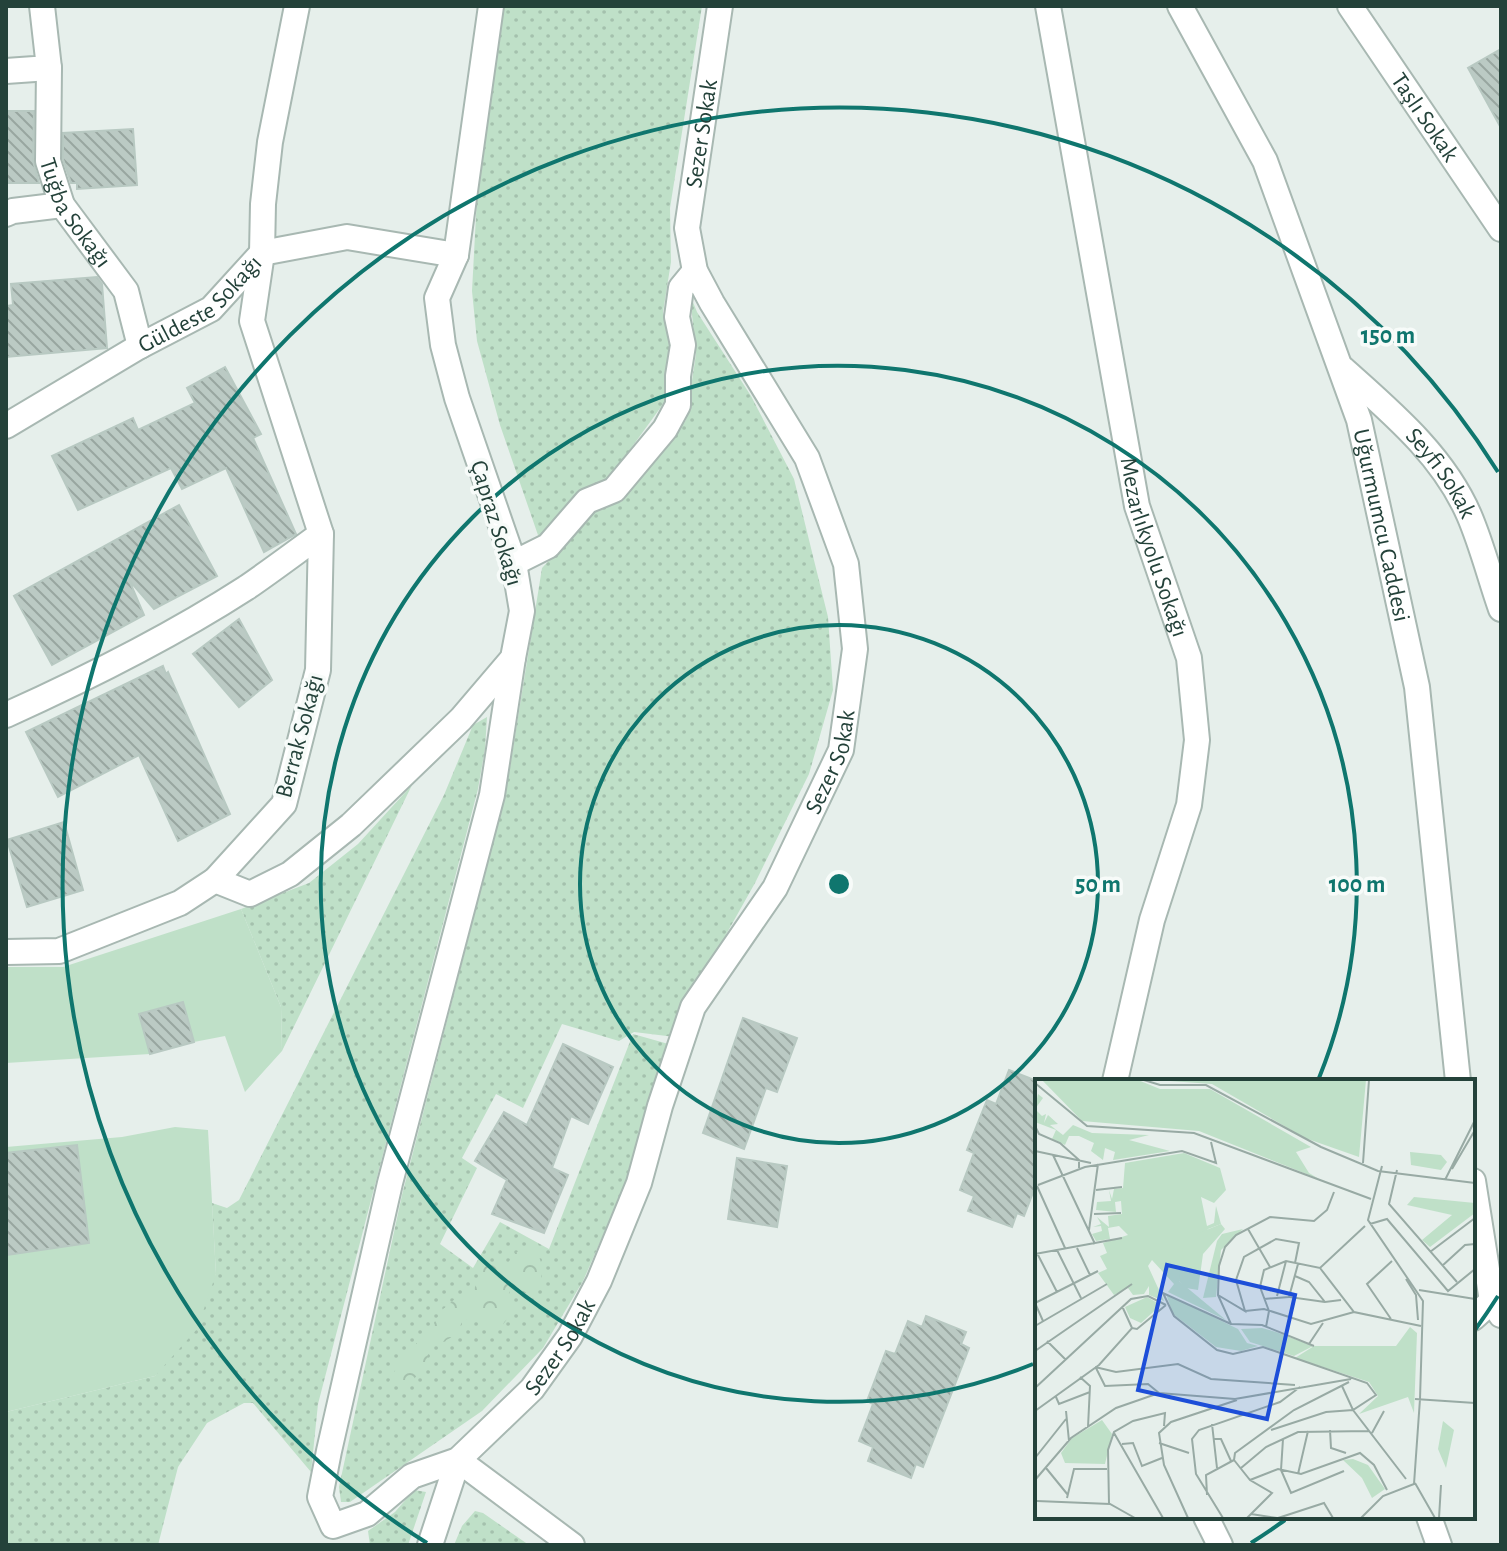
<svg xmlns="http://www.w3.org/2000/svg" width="1507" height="1551" viewBox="0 0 1507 1551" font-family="'Alegreya Sans',sans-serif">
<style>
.grass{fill:url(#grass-dots)}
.forest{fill:url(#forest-crowns)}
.garden{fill:#bfe0c8}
.building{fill:url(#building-back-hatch);stroke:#b8c9c2;stroke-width:2}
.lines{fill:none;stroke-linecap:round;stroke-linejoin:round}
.minor-casing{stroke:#a8b8b2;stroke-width:28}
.minor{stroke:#fff;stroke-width:24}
.ring{fill:none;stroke:#0f766e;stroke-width:4}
.labels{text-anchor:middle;stroke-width:7;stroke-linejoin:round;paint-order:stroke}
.street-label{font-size:24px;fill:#24423a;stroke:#f7fbf9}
.inset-road{fill:none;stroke:#98aaa4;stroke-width:2}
.view{fill:#1d4ed8;fill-opacity:0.15;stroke:#1d4ed8;stroke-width:4}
.inset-edge{fill:none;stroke:#24423a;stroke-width:4}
.centre{fill:#0f766e;stroke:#f7fbf9;stroke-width:4}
.ring-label{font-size:24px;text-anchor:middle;font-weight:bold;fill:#0f766e;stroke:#f7fbf9;stroke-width:7;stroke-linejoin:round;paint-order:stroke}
</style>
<defs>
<pattern id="grass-dots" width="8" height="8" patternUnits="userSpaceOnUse" patternTransform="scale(2)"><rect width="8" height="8" fill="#bfe0c8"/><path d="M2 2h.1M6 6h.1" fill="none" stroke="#a4c1ad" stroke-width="1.8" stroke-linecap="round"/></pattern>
<pattern id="forest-crowns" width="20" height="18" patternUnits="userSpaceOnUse" patternTransform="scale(2)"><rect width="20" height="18" fill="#bfe0c8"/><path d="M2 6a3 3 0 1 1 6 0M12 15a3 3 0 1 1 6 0" fill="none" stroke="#a4c1ad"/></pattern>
<pattern id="building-back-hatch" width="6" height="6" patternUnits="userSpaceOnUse" patternTransform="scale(2)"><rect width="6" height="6" fill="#bbcac4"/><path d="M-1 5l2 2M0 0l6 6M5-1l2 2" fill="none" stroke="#98a6a0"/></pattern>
</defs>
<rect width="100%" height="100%" fill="#e6efeb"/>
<path class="grass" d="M500,6H702L670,208L671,262L663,312L673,344L666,400L608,480L539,538L500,425L477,341L472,291L481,122Z
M690,295L697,312L751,396L794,479L828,617L833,690L809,774L755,883L687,1004L675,1037L634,1032L619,1041L562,1024L523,1108L496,1094L462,1158L477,1168L440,1244L473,1268L500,1222L549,1249L633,1034L672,1045L620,1197L583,1281L543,1348L482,1411L350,1502H341L339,1487L402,1195L506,792L542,568L595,512L622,501L686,420L696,354Z
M487,717L485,749L478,789L318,1404L311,1472L253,1403H244L207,1423L178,1467L158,1545H6V1412L155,1376L216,1274L212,1203L227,1208L239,1200L444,795L473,725Z
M412,785L282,1051L281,1007L241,909L309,883L358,844Z
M414,1490L426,1492L408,1545H370L368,1531L395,1512Z
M475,1511L483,1513L529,1545H454L462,1526Z"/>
<path class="forest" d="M531,1245C546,1262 545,1278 532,1296L520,1289L510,1291L508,1296L514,1310L501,1327L486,1328L475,1316L462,1321C458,1337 445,1342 430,1346L425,1367L411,1382H389L403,1355L425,1336L444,1308L455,1299L473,1293L482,1267L491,1262L497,1265L507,1264L515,1253Z"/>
<path class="garden" d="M241,909L281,1007L282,1051L245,1092L225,1036L194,1042L183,1002L139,1014L150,1054L6,1063V967H63Z
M175,1127L208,1130L216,1274L197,1329L155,1376L6,1412V1147L122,1137Z"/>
<path class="building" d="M1501,49V128L1468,68Z
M6,111H34L33,161L39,183H6Z
M133,129L137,185L77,189V183H71L63,159V133Z
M97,277L102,284L107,348L6,357V306L13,305L11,284Z
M225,367L261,434L253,438L296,534L264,552L226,468L182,489L171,468L78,510L52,456L133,418L138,430L195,403L187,388Z
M179,505L217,576L154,609L129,580L144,615L52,665L14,596Z
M239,619L272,680L239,707L193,654Z
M163,666L166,674L168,672L230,814L178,841L139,755L58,797L26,732Z
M64,822L83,890L27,907L7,840Z
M183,1002L194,1042L150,1054L139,1014Z
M743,1018L797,1038L777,1092L766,1088L744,1149L703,1133Z
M563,1044L613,1067L588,1124L571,1116L552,1168L568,1175L544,1233L492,1214L507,1180L475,1161L504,1112L527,1125Z
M1009,1070L1037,1081V1182L1024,1216L1017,1213L1012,1227L968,1211L974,1196L960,1190L974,1153L967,1150L987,1100L996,1104Z
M77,1145L89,1243L6,1255V1153Z
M737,1158L787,1166L777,1227L728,1219Z
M926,1316L966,1332L961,1344L969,1348L923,1467L916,1464L911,1478L868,1461L873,1447L859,1441L873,1404L867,1401L886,1351L895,1354L908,1321L922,1327Z"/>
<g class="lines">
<g class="minor-casing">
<g id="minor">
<path d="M297,6L270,142L263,204L262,253L252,321L321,534"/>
<path id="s1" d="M1048,6L1137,506L1189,658L1197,740L1189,805L1152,920L1115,1081"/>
<path id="s2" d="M1180,6L1265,161L1359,420L1417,687L1458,1081"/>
<path id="s3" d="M1350,6L1501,229"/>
<path id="s4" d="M49,68L48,161L62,205L126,291L140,346"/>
<path d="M6,71L49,68L42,6"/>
<path d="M6,214L13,211L62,205"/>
<path id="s5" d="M1343,369C1391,412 1443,455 1469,515C1482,545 1490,578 1501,609"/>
<path id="s6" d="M6,426L140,346L211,309L262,253L347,237L456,255"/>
<path d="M514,563L548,546L587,501L614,490L665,429L678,405V376L683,345L677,317L681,288L695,271"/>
<path id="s7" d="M513,658L492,795L390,1183L329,1451L320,1497L333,1526L367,1514L412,1476L458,1460L532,1389L570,1336L599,1281L639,1183L660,1106L693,1007L775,888L841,750L855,649L846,564L807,458L712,303L695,271L687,228L720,6"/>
<path d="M6,715C88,678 170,637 246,588C271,571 296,552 321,534L318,670L284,804L215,880L180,903L59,951L6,952"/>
<path d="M215,880L250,894L290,874L351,825L461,719L513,658L522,611L514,563L457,398L443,345L437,298L456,255L491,6"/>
<path d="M1473,1181L1492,1301L1501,1315"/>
<path d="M1473,1318L1492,1301"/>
<path d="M458,1460L572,1545"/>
<path d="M1206,1517L1220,1545"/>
<path d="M1429,1517L1439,1545"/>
<path d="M430,1545L458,1460"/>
</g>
</g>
<use href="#minor" class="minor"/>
</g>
<g class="ring">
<circle cx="839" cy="884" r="259"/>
<path d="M1033 1364A518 518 0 1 1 1319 1078"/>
<path d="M1498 1296A777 777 0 0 1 1475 1330M1285 1520A777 777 0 0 1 1251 1543M427 1543A777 777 0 1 1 1498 472"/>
</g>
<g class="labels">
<g class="street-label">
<text dy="8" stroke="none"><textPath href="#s3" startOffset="134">Taşlı Sokak</textPath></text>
<text dy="8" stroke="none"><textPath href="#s7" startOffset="2512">Sezer Sokak</textPath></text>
<text dy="8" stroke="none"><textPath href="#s4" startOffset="152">Tuğba Sokağı</textPath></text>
<text dy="8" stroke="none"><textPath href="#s6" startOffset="230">Güldeste Sokağı</textPath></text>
<text dy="8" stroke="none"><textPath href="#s5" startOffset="144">Seyfi Sokak</textPath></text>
<text transform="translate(497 523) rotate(73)" y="8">Çapraz Sokağı</text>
<text dy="8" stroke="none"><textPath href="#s2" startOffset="560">Uğurmumcu Caddesi</textPath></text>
<text dy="8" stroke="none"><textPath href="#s1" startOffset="552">Mezarlıkyolu Sokağı</textPath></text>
<text transform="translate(299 736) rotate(-75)" y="8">Berrak Sokağı</text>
<text dy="8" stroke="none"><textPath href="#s7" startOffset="1840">Sezer Sokak</textPath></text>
<text dy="8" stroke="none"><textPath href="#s7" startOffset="1190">Sezer Sokak</textPath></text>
</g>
</g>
<g transform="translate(1035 1079)">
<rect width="440" height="440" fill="#e6efeb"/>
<path d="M7,1H103L125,10H175L276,68L261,73L274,94L284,100L164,52L47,42ZM3,15L8,19L0,30L7,37L11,35L9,44L13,36L23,45L15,46L28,56L38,46L57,54L114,56L94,61L135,72L78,81L80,73L70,69L68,81L56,72L59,64L44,57H34L30,66L17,60L21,51L0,43V29ZM375,73L406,76L412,83L406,91L376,86ZM149,74L185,89L191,111L179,124L166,118L172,147L179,144L181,127L186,145L173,150L144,202L191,241L133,213L139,205L117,181L113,187L129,222L114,216V207L109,215L98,216L93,209L79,216L63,194L72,190L65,177L72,174L68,164L93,156L84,147L73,149L75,160L61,162L57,155L67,152L66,147L58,148L66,145L62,138L74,148L73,137L87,135L86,122L80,123L81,133L61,131L62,123L76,122L74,111L77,120L79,110L88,109L90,84ZM379,118L440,124V134L395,168L387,161L417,136L372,126ZM131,215L203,250L212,264L223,267L206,272L181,268L138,235ZM112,218L126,226L106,244L95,239L90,228ZM375,248L382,254L379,334L373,318L324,335L343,317L334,303L260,279L279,267H361ZM227,249L241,253L278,267L259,277L215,263L206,250ZM67,341L77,355L70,385L30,384L26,374L37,359ZM408,342L419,351L411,389L403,370ZM318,380L333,386L350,410L337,419L327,399L308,381Z" fill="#bfe0c8"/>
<path d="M121,1H331L324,78L270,59L177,5Z" fill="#bfe0c8"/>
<path d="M186,145L190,150L168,175L163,211L151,209L144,202L148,169L159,156ZM208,150L186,171L181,218L168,219L182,162L187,155Z" fill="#bfe0c8"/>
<path class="inset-road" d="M109,1L125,6H171L286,68M0,4L52,47L159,54L336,120M0,47L4,55L25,64L44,81V89M286,68L343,92L440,104M0,72L56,84M18,76L60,165M328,84L334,1M417,90L440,51M362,91L354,125L422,203M410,101L440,41M3,106L50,88L147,72L181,84L176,63M2,107L30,169M61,111L87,108M59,135L86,134M335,145L352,140L413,212L440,190M213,150L235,188M54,151L63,85M42,169L55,196M22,171L46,219M395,173L440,139M2,174L22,213M0,175L87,159M260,184L264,164L241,160L209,178L201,201L210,232L183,216L184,187L190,168L201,156L235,138L279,142L292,131L299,113M263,185L254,218L290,223M407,187L430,166L440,165M285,189L319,233L386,247M260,197L274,203L290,223L306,221M371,200L381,216L383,241M384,211L440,220M183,216L196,245L227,246L279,267M242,217L251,182M229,220L254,218M87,227L97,249M210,232L229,230L276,245L319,233M356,240L332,205L357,182M8,242L0,224L63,192M196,245L128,214L139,237L182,271L198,275L228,268L332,304L341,316L318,331L291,333L236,351M0,247L72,205M231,248L234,232L225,208L229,191L251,182L285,189L330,147M12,262L31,281M274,265L288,244M0,272L97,205M60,288L81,293L143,285L176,300L260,306M61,289L70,307L113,305L124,314M45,298L55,307L53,348M307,307L318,331L371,400M0,309L96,220L113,217L131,226M21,318L24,325L55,313M380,320L440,324M0,332L64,286L97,249L102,250L131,226M31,332L34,362M177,345L182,389M295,351L296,369L311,374M79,354L128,439M337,354L349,332M179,360H186L196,382M248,360L246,391L256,414L309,392M124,364L154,374M87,365L98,364L107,387L127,379M0,379L31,340M199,381L215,401L237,414L212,439M11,389L33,416M206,389L231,368L263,353L334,352M263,395L273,352M0,401L36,359L81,329L124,314L200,320L316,300M215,401L243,390L266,395L325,374L339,386L352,411M380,404L400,439M172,416L171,396L199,381L200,374L259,331L314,303M32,419L39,390H72M2,422L75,425L100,439M74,425L73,371L79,353L98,342L130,334L129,347M216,435L242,439M153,439L129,386L124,354L136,343L202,321M188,439L161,395L157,360L164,351L245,323L265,308M243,439L289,424L298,439M326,439L348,417L379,405L385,320L388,222L333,141L347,87M404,439L406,406"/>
<path class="view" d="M132,186L260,216L232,340L103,311Z"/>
<rect width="440" height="440" class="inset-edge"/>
</g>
<circle cx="839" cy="884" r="12" class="centre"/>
<g class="ring-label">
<text x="1388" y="343">150 m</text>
<text x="1098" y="892">50 m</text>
<text x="1357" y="892">100 m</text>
</g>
<rect width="1507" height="1551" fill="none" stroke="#24423a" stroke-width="16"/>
</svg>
